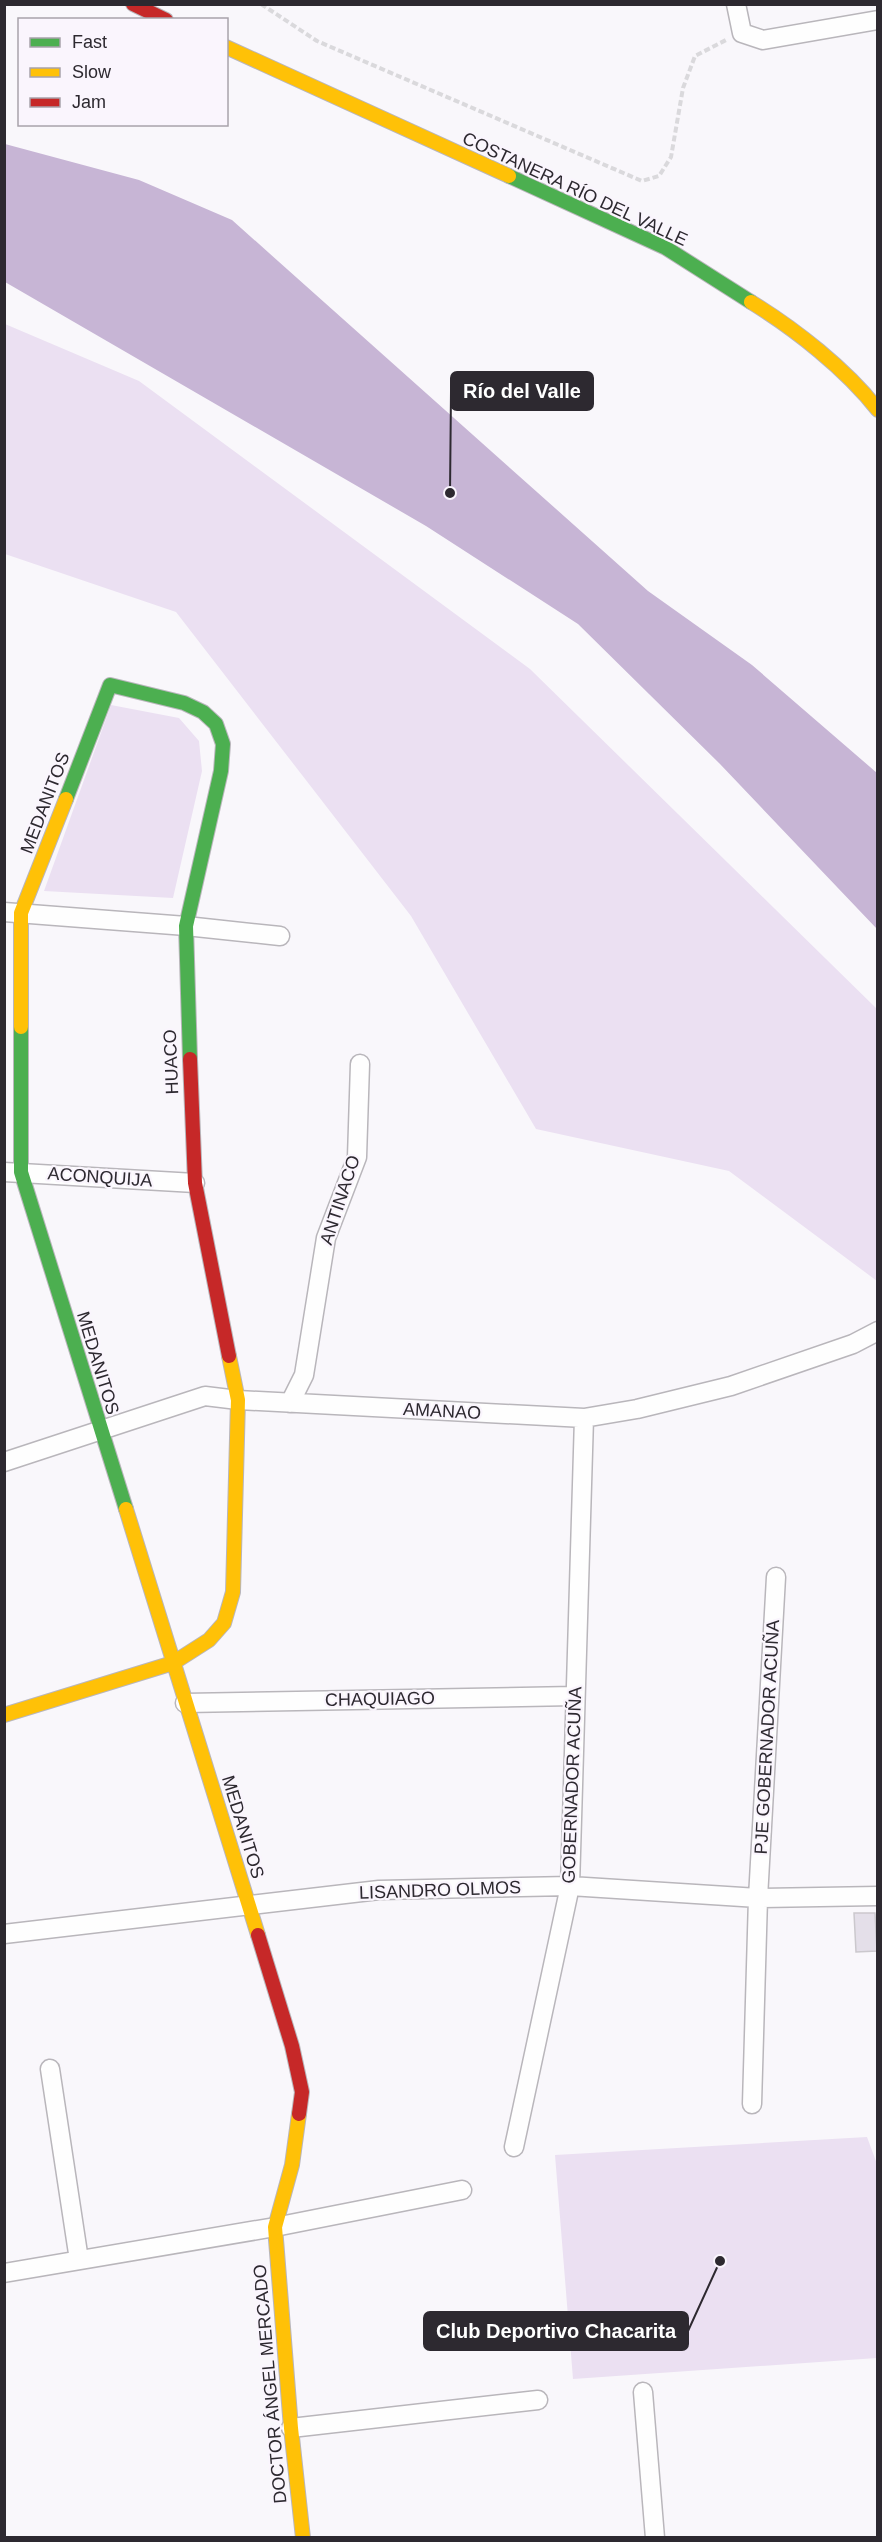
<svg xmlns="http://www.w3.org/2000/svg" width="882" height="2542" viewBox="0 0 882 2542" font-family="Helvetica,sans-serif">
<style>
.green{fill:#ebe0f2}
.water{fill:#c7b5d5}
.building{fill:#e4dfe9;stroke:#cbc8cd;stroke-width:1.5}
.lines{fill:none;stroke-linecap:round;stroke-linejoin:round}
.street-casing{stroke:#b9b6bb;stroke-width:21}
.fast-casing{stroke:#b9b6bb;stroke-width:16}
.slow-casing{stroke:#b9b6bb;stroke-width:16}
.jam-casing{stroke:#b9b6bb;stroke-width:16}
.path{stroke:#dad9dc;stroke-width:4;stroke-dasharray:6 3;stroke-linecap:butt}
.street{stroke:#fefefe;stroke-width:18}
.fast{stroke:#4caf50;stroke-width:14}
.slow{stroke:#ffc107;stroke-width:14}
.jam{stroke:#c62828;stroke-width:14}
.labels{text-anchor:middle;stroke-width:4.5;stroke-linejoin:round;paint-order:stroke}
.street-label{font-size:18px;fill:#2d2930;stroke:#faf5fd}
.leader{fill:none;stroke:#2d2930;stroke-width:2}
.callout-dot{fill:#2d2930;stroke:#faf5fd;stroke-width:2}
.callout{fill:#2d2930;stroke:#2d2930;stroke-width:2}
.callout-label{font-size:20px;text-anchor:middle;font-weight:bold;fill:#fff}
</style>
<rect width="100%" height="100%" fill="#f9f7fb"/>
<path class="green" d="M5,324L139,381L530,669L877,1009V1281L729,1171L536,1129L411,916L176,612L5,554Z
M111,705L179,718L199,741L202,771L173,898L44,891Z
M867,2137L877,2164V2358L573,2379L555,2155Z"/>
<path class="water" d="M5,144L139,180L232,220L648,591L752,665L877,773V929L720,764L578,624L426,526L5,282Z"/>
<path class="building" d="M854,1913H875L877,1951L856,1952Z"/>
<g class="lines">
<g class="street-casing">
<path id="street" d="M736,4L742,33L763,40L878,20
M4,912L186,926L280,936
M4,1172L195,1183
M290,1403L304,1375L326,1238L357,1157L360,1064
M4,1462L205,1396L238,1400L584,1418L637,1409L731,1386L853,1344L878,1331
M185,1703L574,1696
M4,1934L379,1890L570,1886L758,1898L878,1896
M50,2069L79,2260
M752,2104L758,1898L776,1577
M514,2147L570,1886L584,1418
M4,2273L275,2227L462,2190
M643,2392L655,2538
M291,2428L538,2400"/>
</g>
<g class="fast-casing">
<path id="fast" d="M509,176L666,248L751,302
M66,799L110,685L184,703L203,712L216,724L223,744L221,771L186,926L190,1059
M21,1027V1172L126,1509"/>
</g>
<g class="slow-casing">
<path id="slow" d="M226,47L509,176
M751,302C795,329 846,369 878,410
M21,1027V913L66,799
M126,1509L258,1935
M4,1715L173,1663L209,1640L224,1623L233,1592L238,1400L229,1356
M299,2114L292,2165L275,2227L291,2428L303,2538"/>
</g>
<g class="jam-casing">
<path id="jam" d="M133,4L166,20
M190,1059L195,1183L229,1356
M258,1935L292,2046L302,2092L299,2114"/>
</g>
<path class="path" d="M261,4L317,41L642,181L659,176L671,157L683,88L695,56L728,39"/>
<use href="#street" class="street"/>
<use href="#fast" class="fast"/>
<use href="#slow" class="slow"/>
<use href="#jam" class="jam"/>
</g>
<g class="labels">
<g class="street-label">
<text transform="translate(575 189) rotate(25)" y="6">COSTANERA RÍO DEL VALLE</text>
<text transform="translate(45 803) rotate(-69)" y="6">MEDANITOS</text>
<text transform="translate(171 1062) rotate(-92)" y="6">HUACO</text>
<text transform="translate(100 1177) rotate(4)" y="6">ACONQUIJA</text>
<text transform="translate(340 1200) rotate(-72)" y="6">ANTINACO</text>
<text transform="translate(98 1363) rotate(73)" y="6">MEDANITOS</text>
<text transform="translate(442 1411) rotate(3)" y="6">AMANAO</text>
<text transform="translate(380 1699) rotate(-1)" y="6">CHAQUIAGO</text>
<text transform="translate(767 1737) rotate(-87)" y="6">PJE GOBERNADOR ACUÑA</text>
<text transform="translate(572 1785) rotate(-88)" y="6">GOBERNADOR ACUÑA</text>
<text transform="translate(243 1827) rotate(73)" y="6">MEDANITOS</text>
<text transform="translate(440 1890) rotate(-2)" y="6">LISANDRO OLMOS</text>
<text transform="translate(270 2384) rotate(-95)" y="6">DOCTOR ÁNGEL MERCADO</text>
</g>
</g>
<path class="leader" d="M450 493L451 391M720 2261L688 2331"/>
<g class="callout-dot">
<circle cx="450" cy="493" r="6"/>
<circle cx="720" cy="2261" r="6"/>
</g>
<g class="callout">
<rect x="451" y="372" width="142" height="38" rx="6"/>
<rect x="424" y="2312" width="264" height="38" rx="6"/>
</g>
<g class="callout-label">
<text x="522" y="398">Río del Valle</text>
<text x="556" y="2338">Club Deportivo Chacarita</text>
</g>
<rect width="882" height="2542" fill="none" stroke="#2d2930" stroke-width="12"/>
<rect x="18" y="18" width="210" height="108" fill="#faf5fd" stroke="#a8a3ab" stroke-width="1.5"/>
<rect x="30" y="38" width="30" height="9" fill="#4caf50" stroke="#a8a3ab" stroke-width="1.5"/>
<text x="72" y="48" font-size="18" fill="#2d2930">Fast</text>
<rect x="30" y="68" width="30" height="9" fill="#ffc107" stroke="#a8a3ab" stroke-width="1.5"/>
<text x="72" y="78" font-size="18" fill="#2d2930">Slow</text>
<rect x="30" y="98" width="30" height="9" fill="#c62828" stroke="#a8a3ab" stroke-width="1.5"/>
<text x="72" y="108" font-size="18" fill="#2d2930">Jam</text>
</svg>
